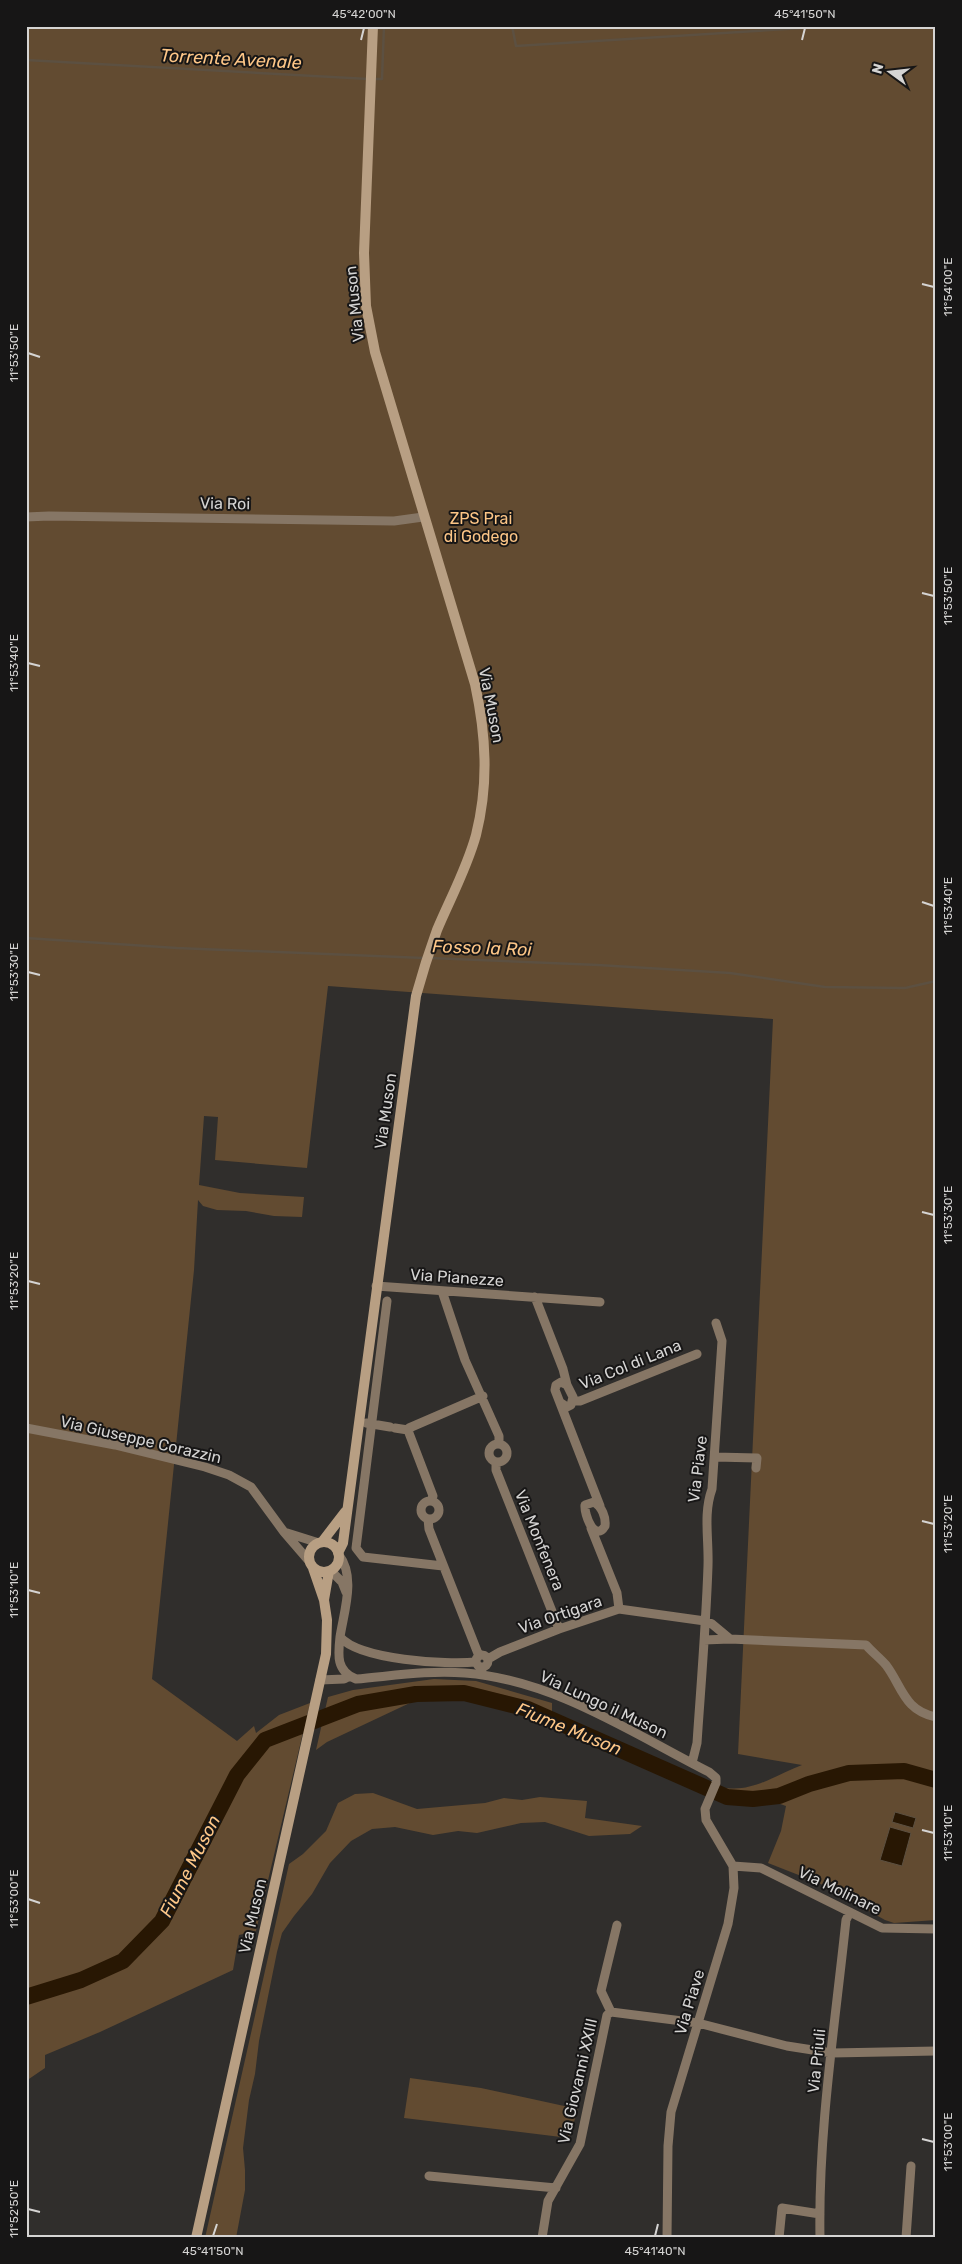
<svg xmlns="http://www.w3.org/2000/svg" width="962" height="2264" viewBox="0 0 962 2264" font-family="Rubik,sans-serif">
<style>
.green{fill:#624b31}
.water{fill:#281703;stroke:#5c5041}
.lines{fill:none;stroke-linecap:round;stroke-linejoin:round}
.stream{stroke:#5c5041;stroke-width:2.5}
.river{stroke:#281703;stroke-width:16}
.minor{stroke:#867665;stroke-width:9}
.secondary{stroke:#b89f83;stroke-width:10}
.ticks{fill:none;stroke:#d5d4d3;stroke-width:2}
.labels{text-anchor:middle;stroke-width:4;stroke-linejoin:round;paint-order:stroke}
.street-label{font-size:16px;fill:#d5d4d3;stroke:#171616}
.park-label{font-size:16px;fill:#fcc586;stroke:#171616}
.water-label{font-size:18px;font-style:italic;fill:#fdc687;stroke:#171616}
.neatline{fill:none;stroke:#d5d4d3;stroke-width:2}
.ticks-label{font-size:12px;text-anchor:middle;fill:#d5d4d3}
</style>
<rect width="100%" height="100%" fill="#302e2c"/>
<path class="green" d="M26,26H936V1920L894,1923L885,1920L819,1883L768,1863L781,1831L786,1806L763,1798L732,1803L720,1800L726,1788C754,1792 777,1774 802,1765L738,1754L773,1019L328,986L307,1168L215,1160L218,1117L204,1116L199,1185L240,1193L304,1197L302,1217L274,1216L246,1211L217,1210L203,1206L198,1200L194,1270L152,1679L237,1741L254,1726L256,1733L279,1715L310,1703L256,1931L239,1935L233,1970L100,2032L45,2055V2068L26,2081Z
M434,1679L476,1681L552,1703V1720L517,1701H414L327,1742L316,1750L328,1697L353,1690Z
M373,1793L417,1809L485,1803L504,1798L522,1800L540,1797L587,1801L585,1818L642,1826L630,1834L589,1836L545,1822L521,1823L477,1833L458,1831L433,1835L395,1827L372,1829L351,1841L330,1863L312,1894L294,1916L282,1933L277,1952L259,2041L255,2074L249,2100L243,2148L245,2170V2190L236,2238H205L289,1864L303,1854L326,1831L338,1803L355,1794Z
M410,2078L481,2088L578,2109L569,2138L404,2118Z"/>
<path class="water" d="M895,1812L916,1818L913,1828L892,1822Z
M890,1827L911,1833L902,1866L880,1860Z"/>
<g class="lines">
<path class="stream" d="M512,26L516,46L835,26
M26,60L369,79
M375,79H382L384,26
M26,938L177,948L424,958
M430,958L598,965L730,973L825,987L905,988L936,981"/>
<path class="river" d="M26,1997L81,1980L123,1961L162,1921L237,1775L265,1740L358,1704L416,1694L464,1693L528,1709L727,1797L753,1799L779,1796L809,1784L849,1773L904,1771L936,1780"/>
<path class="minor" d="M26,517L49,516L394,521L423,517
M376,1286L600,1302
M442,1291L465,1360L499,1436V1444
M535,1297L563,1369L567,1385
M387,1301L356,1548L363,1557L443,1566
M573,1401H580L697,1354
M561,1403L567,1407L571,1405L573,1397L567,1385L561,1382L556,1385L555,1390L600,1506
M366,1423L390,1427
M26,1428L115,1445L205,1467L229,1475L251,1487L284,1532
M395,1428L408,1430
M489 1453a9 9 0 1 1 18 0a9 9 0 1 1-18 0Z
M715,1457L757,1458L756,1468
M496,1462V1470L559,1629
M421 1510a9 9 0 1 1 18 0a9 9 0 1 1-18 0Z
M431,1501L433,1496L409,1433V1428L483,1396
M594,1502C602,1507 606,1517 605,1526C595,1543 584,1515 585,1505Z
M428,1519L429,1529L479,1656
M591,1528L617,1593L619,1609
M339,1555C356,1577 344,1611 340,1637C360,1660 446,1665 476,1662
M309,1561L284,1532L319,1543
M331,1571L342,1582L346,1592
M340,1637C338,1655 336,1671 356,1679C392,1676 429,1670 465,1673C554,1680 632,1733 709,1772L716,1778V1783L705,1809L706,1820L733,1866L734,1888L728,1924L671,2112L668,2146L667,2238
M704,1640L730,1639L866,1645C872,1652 880,1658 886,1665C902,1686 904,1711 936,1717
M476 1661a6 6 0 1 1 12 0a6 6 0 1 1-12 0Z
M488,1659L500,1652L559,1629L619,1609L705,1621L712,1624L730,1639
M320,1680L344,1679L350,1676
M692,1763L697,1743C701,1684 706,1625 708,1566C709,1539 703,1514 712,1489L722,1341L716,1323
M733,1866L761,1868L882,1928L936,1929
M611,2012L601,1991L617,1925
M429,2176L556,2188
M542,2238L548,2201L580,2144L607,2015L611,2012L698,2023L787,2046L832,2053L936,2051
M779,2238L782,2208L820,2214
M820,2238C818,2132 835,2025 846,1920L850,1912
M906,2238L911,2166"/>
<path class="secondary" d="M322,1542L345,1512
M309 1557a15 15 0 1 1 30 0a15 15 0 1 1-30 0Z
M338,1553L343,1543L416,996C422,974 429,952 437,930C450,899 467,868 476,835C489,783 486,735 475,684L375,352L366,306L364,253L373,26
M324,1600L329,1571
M196,2238L326,1654L327,1620L324,1600L313,1568"/>
</g>
<path class="ticks" d="M361,40L364,28M802,40L805,28M922,284L934,287M28,353L40,357M922,593L934,596M28,663L40,666M922,902L934,906M28,972L40,975M922,1212L934,1215M28,1281L40,1284M922,1521L934,1524M28,1590L40,1593M922,1830L934,1833M28,1899L40,1903M922,2139L934,2142M28,2209L40,2212M213,2236L217,2224M655,2236L658,2224"/>
<g class="labels">
<g class="street-label">
<text transform="translate(354 304) rotate(-96)" y="6">Via Muson</text>
<text transform="translate(225 503) rotate(1)" y="6">Via Roi</text>
<text transform="translate(492 705) rotate(79)" y="6">Via Muson</text>
<text transform="translate(385 1111) rotate(-82)" y="6">Via Muson</text>
<text transform="translate(457 1277) rotate(4)" y="6">Via Pianezze</text>
<text transform="translate(630 1364) rotate(-22)" y="6">Via Col di Lana</text>
<text transform="translate(141 1439) rotate(13)" y="6">Via Giuseppe Corazzin</text>
<text transform="translate(697 1469) rotate(-83)" y="6">Via Piave</text>
<text transform="translate(540 1540) rotate(68)" y="6">Via Monfenera</text>
<text transform="translate(560 1614) rotate(-19)" y="6">Via Ortigara</text>
<text transform="translate(604 1704) rotate(25)" y="6">Via Lungo il Muson</text>
<text transform="translate(840 1890) rotate(26)" y="6">Via Molinare</text>
<text transform="translate(252 1916) rotate(-77)" y="6">Via Muson</text>
<text transform="translate(689 2002) rotate(-73)" y="6">Via Piave</text>
<text transform="translate(816 2061) rotate(-84)" y="6">Via Priuli</text>
<text transform="translate(577 2081) rotate(-77)" y="6">Via Giovanni XXIII</text>
</g>
<g class="park-label">
<text x="481" y="524">ZPS Prai<tspan x="481" dy="18">di Godego</tspan></text>
</g>
<g class="water-label">
<text transform="translate(231 59) rotate(3)" y="6">Torrente Avenale</text>
<text transform="translate(482 948) rotate(2)" y="6">Fosso la Roi</text>
<text transform="translate(569 1729) rotate(22)" y="6">Fiume Muson</text>
<text transform="translate(190 1866) rotate(-63)" y="6">Fiume Muson</text>
</g>
</g>
<rect width="962" height="2264" fill="none" stroke="#171616" stroke-width="55"/>
<g transform="translate(890 72) rotate(285)" stroke="#171616" stroke-width="4" paint-order="stroke">
<path d="M0-4L9 19L0 12L-9 19Z" fill="#d5d4d3"/>
<text y="-8" font-size="14" font-weight="bold" text-anchor="middle" fill="#d5d4d3">N</text>
</g>
<rect x="28" y="28" width="906" height="2208" class="neatline"/>
<g class="ticks-label">
<text x="364" y="18">45°42'00"N</text>
<text x="805" y="18">45°41'50"N</text>
<text transform="translate(948 287) rotate(-90)" y="4">11°54'00"E</text>
<text transform="translate(14 353) rotate(-90)" y="4">11°53'50"E</text>
<text transform="translate(948 596) rotate(-90)" y="4">11°53'50"E</text>
<text transform="translate(14 663) rotate(-90)" y="4">11°53'40"E</text>
<text transform="translate(948 906) rotate(-90)" y="4">11°53'40"E</text>
<text transform="translate(14 972) rotate(-90)" y="4">11°53'30"E</text>
<text transform="translate(948 1215) rotate(-90)" y="4">11°53'30"E</text>
<text transform="translate(14 1281) rotate(-90)" y="4">11°53'20"E</text>
<text transform="translate(948 1524) rotate(-90)" y="4">11°53'20"E</text>
<text transform="translate(14 1590) rotate(-90)" y="4">11°53'10"E</text>
<text transform="translate(948 1833) rotate(-90)" y="4">11°53'10"E</text>
<text transform="translate(14 1899) rotate(-90)" y="4">11°53'00"E</text>
<text transform="translate(948 2142) rotate(-90)" y="4">11°53'00"E</text>
<text transform="translate(14 2209) rotate(-90)" y="4">11°52'50"E</text>
<text x="213" y="2255">45°41'50"N</text>
<text x="655" y="2255">45°41'40"N</text>
</g>
</svg>
